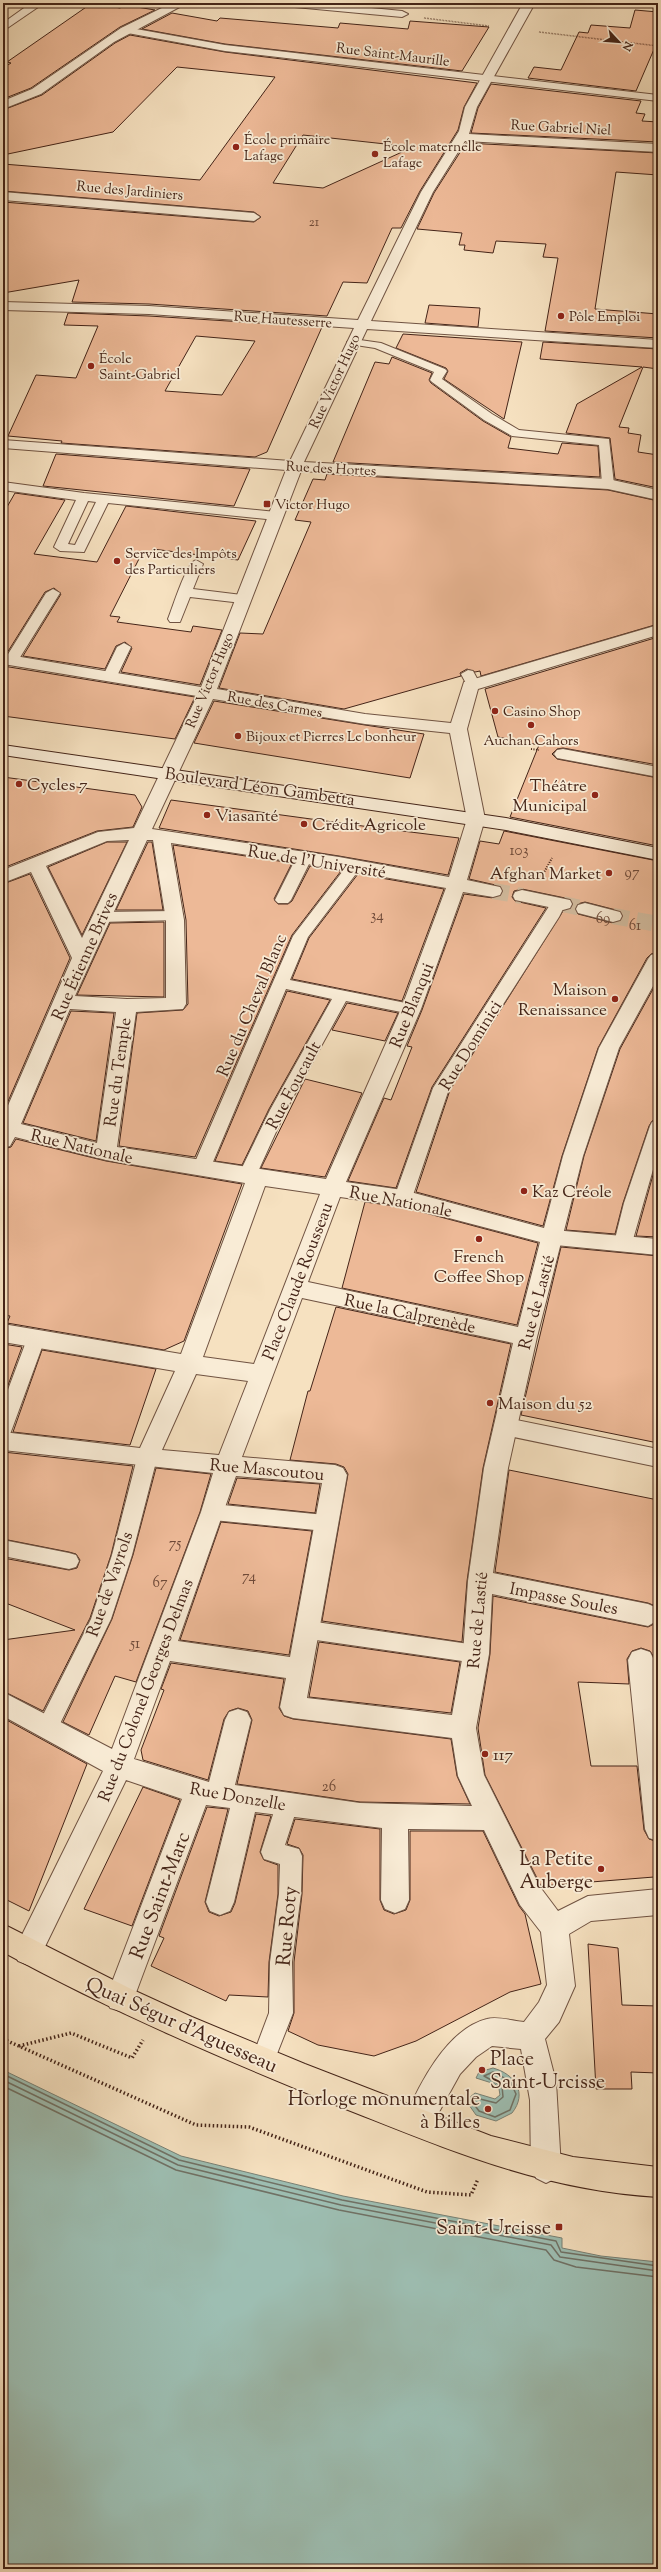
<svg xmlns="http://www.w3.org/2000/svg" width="661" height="2572" viewBox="0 0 661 2572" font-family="'Sorts Mill Goudy',serif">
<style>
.water{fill:#9dbeb2;stroke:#798074}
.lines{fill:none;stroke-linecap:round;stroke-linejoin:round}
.shore{stroke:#707165;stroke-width:1.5}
.building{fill:#edb997;stroke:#442418;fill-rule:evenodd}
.minor-tunnel{stroke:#d2bb9e;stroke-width:16;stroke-dasharray:16 8;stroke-linecap:butt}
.service-casing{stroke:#705342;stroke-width:2}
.pedestrian-casing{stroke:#705342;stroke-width:2}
.minor-casing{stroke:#705342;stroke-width:2}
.tertiary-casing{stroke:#705342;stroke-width:2}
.secondary-casing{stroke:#442418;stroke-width:2}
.primary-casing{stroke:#442418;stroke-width:2}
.path-far2{stroke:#442418;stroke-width:1.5;stroke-dasharray:0.5 1;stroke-linecap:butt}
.path-far1{stroke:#442418;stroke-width:2;stroke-dasharray:1 1.5;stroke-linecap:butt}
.path{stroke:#442418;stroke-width:3.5;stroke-dasharray:1.5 2.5;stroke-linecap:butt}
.service{fill:#f9ecd6;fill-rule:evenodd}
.pedestrian{fill:#f9ecd6;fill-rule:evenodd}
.minor{fill:#f9ecd6;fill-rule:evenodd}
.tertiary{fill:#f9ecd6;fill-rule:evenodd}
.secondary{fill:#f9ecd6;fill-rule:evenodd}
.primary{fill:#f6e1c0;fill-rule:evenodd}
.poi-dot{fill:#8f2418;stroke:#f9ecd6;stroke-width:1.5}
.labels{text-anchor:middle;stroke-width:3.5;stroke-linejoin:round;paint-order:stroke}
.far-number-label{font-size:13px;fill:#6e4938}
.far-street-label{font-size:14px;fill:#442418;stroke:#f9ecd6}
.far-poi-label{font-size:14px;fill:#442418;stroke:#f9ecd6;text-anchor:start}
.number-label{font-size:15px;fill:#6e4938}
.poi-label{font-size:17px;fill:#442418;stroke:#f9ecd6;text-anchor:start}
.street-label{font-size:17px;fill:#442418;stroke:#f9ecd6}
.near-poi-label{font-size:20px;fill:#442418;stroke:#f9ecd6;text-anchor:end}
.near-street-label{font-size:20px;fill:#442418;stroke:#f9ecd6}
</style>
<rect width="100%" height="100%" fill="#f6e1c0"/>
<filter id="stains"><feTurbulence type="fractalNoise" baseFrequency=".005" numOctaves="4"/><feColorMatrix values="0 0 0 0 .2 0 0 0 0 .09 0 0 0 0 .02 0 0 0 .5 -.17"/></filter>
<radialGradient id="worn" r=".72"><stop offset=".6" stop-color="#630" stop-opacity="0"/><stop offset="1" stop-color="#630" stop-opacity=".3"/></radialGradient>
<path class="water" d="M493,2068C515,2074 528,2093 512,2113L496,2121L476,2115L469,2105V2098L475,2093L495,2099L500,2095L499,2089L495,2084L476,2078L479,2072Z
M3,2070L181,2156L343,2196L562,2238V2248L601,2256L658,2262V2569H3Z"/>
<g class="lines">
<path class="shore" d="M493,2072L510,2081L516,2094L510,2110L495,2117L479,2111L473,2103L476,2098L496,2103L503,2097L502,2086L484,2076Z
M3,2074L179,2160L342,2200L556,2241L561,2252L658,2266
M3,2080L178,2165L341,2205L551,2245L560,2257L658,2271
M3,2086L176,2170L339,2210L546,2250L554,2260L576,2267L658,2277"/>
</g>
<path class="building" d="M92,3L120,8L125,5L155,10L120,27L31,88L3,99V68L11,63L7,62Z
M635,10L658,12V40L636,91L528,78L534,67L561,70L579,32L588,33L591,25L630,28Z
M172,13L217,21L220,18L338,28L340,23L408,29L410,21L489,27L462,71L225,44L142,29Z
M130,35L225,52L477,83L464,107L458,130L420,191L401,228H392L367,283L343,282L327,316L149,304L72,302L79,280L3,293V202L254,222L261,217L254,212L3,191V164L200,180L275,77L177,67L113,132L3,155V110L42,95L115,43ZM303,135L413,147L323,188L273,183Z
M491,84L641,101L636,113L645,114L642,121L658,122V142L471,133L478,108Z
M466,143L658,153V175L616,172L595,309L658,314V338L545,331L558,258L543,257L546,244L496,241L493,253L464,250L465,245H459L462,233L417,229L434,193Z
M429,305L480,308L478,327L425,323Z
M68,313L149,316L322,327L267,452L255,457L61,443L62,441L8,436L36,375L76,378L98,326L64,325ZM196,336L255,341L222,395L165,391Z
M403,334L522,342L504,419L444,379L448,371L446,368L396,348Z
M543,342L658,349V369L643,367L619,427L629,428L628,433L641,435L638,452L658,455V488L615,479L610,438L566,433L577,404L642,367L540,359Z
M392,357L432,373L429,380L431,383L483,421L511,437L508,448L558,454L562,443L598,446L600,477L333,462L375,362L389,364Z
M56,454L250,469L234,506L43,486Z
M327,474L608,490L658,501V624L481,676L480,671L475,672L467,669L460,673L461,676L344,709L219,688L240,633L263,634L311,522L295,520L313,479L325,480Z
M15,493L65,500L34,554L97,562L126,506L256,521L238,560L153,549L151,554L142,553L110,616L120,617L117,622L191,632L193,626L222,630L200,685L121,672L132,648L125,642L116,646L105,669L23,656L61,594L54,588L45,592L7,653H3V514Z
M658,637V765L563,748L557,749L552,754L557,759L658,778V846L510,817L539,745L498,737L485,689Z
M3,666L195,697L175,739L3,716Z
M214,701L365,725L424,734L410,778L194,743Z
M3,777L135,795L142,807L133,827L97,831L3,868Z
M171,800L370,827L459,838L448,875L339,856L159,828Z
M504,831L658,861V952L651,954L647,958L598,1048L562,1156L543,1226L416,1192L450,1090L563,911L571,909L573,903L570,899L522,889L514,891L512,897L515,901L546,908L432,1087L396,1188L348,1181L384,1098L391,1100L412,1047L407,1046L422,1010L464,894L493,898L500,896L503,892L500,886L469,879L480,841L499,844ZM585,902L620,911L623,917L620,921L613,923L578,914L575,910L577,904Z
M107,842H127L82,935L48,867Z
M148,842H152L163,910H116Z
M173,845L292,863L274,899L278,904H288L292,901L310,866L341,871L292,935L195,1157L119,1146L137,1013L183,1010L188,1004L186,920Z
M30,874L70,958L3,1113V884Z
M358,874L444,889L402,1001L292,979L309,938Z
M164,922V997L77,995L110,923Z
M658,980V1119L652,1121L649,1126L623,1203L615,1234L566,1230L584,1156L620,1049Z
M287,991L330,1000L269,1109L242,1165L215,1161Z
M347,1003L398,1013L385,1041L332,1030Z
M71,1011L114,1013L96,1141L23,1123Z
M305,1079L362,1093L325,1177L261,1168Z
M16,1139L106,1161L242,1184L184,1341L164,1350L7,1323L10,1316L3,1315V1149L11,1147Z
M658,1157V1237L636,1236Z
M365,1202L403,1207L538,1243L517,1325L342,1288Z
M561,1247L658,1256V1443L521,1415Z
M336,1307L511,1344L483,1468L467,1581L462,1642L322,1621L348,1474L344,1467L336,1464L290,1460L308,1391H310Z
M3,1344L22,1347L3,1399Z
M42,1350L156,1369L130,1445L13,1432Z
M3,1452L133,1466L111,1555L90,1618L43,1711L3,1691V1640L75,1630L3,1602V1558L69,1570L77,1568L80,1560L76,1554L69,1552L3,1539Z
M156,1468L211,1474L200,1512L136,1682L115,1676L89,1735L63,1722L112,1619L133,1555Z
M509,1470L658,1500V1607L648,1603L495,1572Z
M237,1478L320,1484L315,1513L228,1504Z
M221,1522L312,1531L289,1655L180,1640Z
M493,1596L648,1627L658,1622V1684L655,1659L650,1651L641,1648L632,1651L627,1659L629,1684L578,1682L591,1766H637L644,1830L649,1839L658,1842V1874H654V1877L541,1886L485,1775L478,1728L490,1654Z
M319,1642L460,1662L451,1713L309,1697Z
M171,1663L284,1679L279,1708L284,1716L293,1719L451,1739L457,1776L470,1804L360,1802L237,1784L252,1720L248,1711L238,1708L229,1711L224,1719L208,1780L143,1760L141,1750L164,1690L161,1689Z
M3,1718L87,1764L29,1911L3,1898Z
M143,1787L180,1800L132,1926L84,1909Z
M207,1807L228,1809L205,1902L209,1912L219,1916L231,1912L235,1903L256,1814L271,1816L260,1852L264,1860L278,1865V1894L269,1962L268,1997L229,1995L226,2001L151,1966L164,1938L159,1936Z
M295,1819L380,1829V1900L384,1910L394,1914L406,1910L410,1900V1831H483L519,1906L525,1914L541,1984L510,1992L416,2041L374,2056L318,2045L288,2031L294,2013V1962L302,1894L303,1855L299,1848L287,1844Z
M588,1944L618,1948L622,2005L658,2006V2073L631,2072L632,2089H596Z"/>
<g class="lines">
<path class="minor-tunnel" d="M493,891L522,896
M563,904L585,909
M613,916L658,924"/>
<g class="service-casing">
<path id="service" d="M125,27L225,45L658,95V101L225,51L122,32V28Z
M353,339L381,343L445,369L447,371L442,379L492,414L519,430L609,439L614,484L608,488L602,484L599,445L512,436L484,420L432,382L430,380L434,372L375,348L349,344L347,342Z
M3,482L84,493L276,512L282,516L276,520L108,503L84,552L60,551L54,547L76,500L3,490ZM88,501L96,502L75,545L68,544Z
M196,560L203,564L193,589L242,595L249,599L242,603L190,597L180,622H170L168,619C173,607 186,563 196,560Z
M53,589L60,593L19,659L17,662H7L5,659L46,593Z
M124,643L131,647L117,676L110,680L105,679L103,676L117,647Z
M468,670L473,671L480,684L478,687H468L461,674Z
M304,853L312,858L291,900L288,903H278L275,900L296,858Z
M354,861L362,866L308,937L290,980L411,1004L417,1005L419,1009L417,1013L411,1014L346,1001L286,1110L256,1176L253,1180L247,1182L241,1180L238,1176L270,1110L332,999L286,989L210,1169L207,1173L201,1175L195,1173L192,1169L293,936L349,863Z
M558,898L566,903L559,917L449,1089L412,1198L409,1202L403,1204L397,1202L394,1198L433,1088L553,900Z
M174,911L179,912L182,916L179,920L101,922L93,917L101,912Z
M658,1120V1152L632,1243L629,1248L623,1250L617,1248L614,1243L624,1203L650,1126L652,1122Z
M36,1332L42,1334L45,1339L12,1429L10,1434L3,1437V1403L27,1339L30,1334Z
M147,1450L154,1453L157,1458L132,1555L111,1619L55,1734L48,1736L41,1734L37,1727L91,1619L112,1555L137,1458L140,1453Z
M213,1504L325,1515L332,1517L335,1523L332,1529L325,1531L213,1520L206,1518L203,1512L206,1506Z
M3,1540L69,1553L76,1555L79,1561L76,1567L69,1569L3,1556Z
M309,1621L476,1645L483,1648L486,1654L483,1660L476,1663L309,1639L302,1636L299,1630L302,1624Z
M287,1795L295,1798L298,1805L285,1845L299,1849L302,1856L301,1894L292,1962L293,2013L271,2069L263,2072L255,2069L251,2061L269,2013L270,1962L279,1894L280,1864L264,1859L261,1852L276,1805L279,1798Z"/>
</g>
<g class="pedestrian-casing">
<path id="pedestrian" d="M563,749L658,767V777L557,758L554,754L557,750Z
M553,1230L658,1239V1255L545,1244L542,1238L545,1232Z
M507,1418L658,1449V1467L499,1434L495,1427L499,1420Z"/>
</g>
<g class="minor-casing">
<path id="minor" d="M172,3H187L114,42L41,94L3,109V101L32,89L121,28Z
M278,3H320L402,11L408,14L402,17L284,6Z
M523,3H535L477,107L469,134L658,144V152L465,141L433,192L371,321L658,340V348L367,329L304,462L608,479L658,490V500L608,489L301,471L217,689L365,714L451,723L464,682L658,625V635L478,689L467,729L485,819L467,880L500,887L502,891L500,895L493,897L463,892L421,1009L346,1182L403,1190L544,1228L563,1156L599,1048L648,959L651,955L658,953V977L619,1048L583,1156L537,1337L508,1468L493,1573L648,1604L657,1608L658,1620L648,1626L492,1594L489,1654L476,1728L484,1775L540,1887L558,1911L588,1896L658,1889V1915L591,1921L569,1934L575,1986L559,2022L545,2039L556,2082L561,2168L556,2178L546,2183L536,2178L531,2168L530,2100L521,2049L492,2046L476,2057L460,2074L428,2132L418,2136L408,2132L403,2122C418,2087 446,2029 487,2019C497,2016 513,2021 524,2022L539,2002L547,1985L541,1932L520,1905L484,1830L408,1829L409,1900L405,1909L395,1913L385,1909L381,1900L382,1828L255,1812L234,1902L230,1911L220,1915L210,1911L206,1902L230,1808L206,1805L134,1998L130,2008L120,2011L110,2008L106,1998L182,1799L126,1780L38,1961L28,1965L18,1961L14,1952L18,1943L103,1771L3,1716V1692L112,1749L201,1512L213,1473L3,1450V1432L140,1448L175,1371L3,1342V1324L181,1354L245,1183L106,1160L15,1137L10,1146L3,1148V1117L72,958L31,872L3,883V870L98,832L134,828L197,696L3,664V654L201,687L286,470L3,448V440L290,461L354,328L149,314L3,310V302L149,306L358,320L421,192L459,131L465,107ZM213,699L365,724L450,733L467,819L449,877L339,857L152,829ZM129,840L82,938L46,866L107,841ZM147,840H153L166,920V998L127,999L75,996ZM171,843L339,869L446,888L401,1009L326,1179L117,1147L136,1012L183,1009L186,1004L184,920ZM70,1009L116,1012L97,1143L21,1124ZM265,1186L320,1194L254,1364L203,1357ZM340,1197L403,1206L540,1242L518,1327L308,1282ZM302,1298L513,1343L484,1468L468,1581L463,1654L452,1715L307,1698L347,1475L343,1468L335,1465L242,1457ZM196,1374L248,1381L219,1455L162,1450ZM236,1476L322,1483L290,1657L178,1641ZM170,1661L286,1678L280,1707L284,1715L293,1718L452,1738L458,1776L472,1806L360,1803L235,1785L251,1720L247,1712L238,1709L229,1712L225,1720L209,1782L134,1759Z
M3,192L254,213L260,217L254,221L3,200Z
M522,890L570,900L572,904L570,908L563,910L515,900L513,896L515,892Z
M585,903L620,912L622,916L620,920L613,922L578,913L576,909L578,905Z
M641,1649L650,1652L654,1660L658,1702V1841L649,1838L645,1829L628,1660L632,1652Z"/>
</g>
<g class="tertiary-casing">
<path id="tertiary" d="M31,3H44L3,31V23Z"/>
</g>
<g class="secondary-casing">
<path id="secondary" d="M3,745L506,818L658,848V860L506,830L3,755Z"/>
</g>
<g class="primary-casing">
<path id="primary" d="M3,1924L131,1989L192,2017L305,2064L491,2136L573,2157L658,2167V2197C541,2190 450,2150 343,2108C227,2061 113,2012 3,1952Z"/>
</g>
<path class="path-far2" d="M424,18L489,26
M539,32L658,46"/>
<path class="path-far1" d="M531,749L539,750
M542,876L552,858"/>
<path class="path" d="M3,2039L196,2125L249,2127L427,2192L471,2195L478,2179
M19,2046L71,2033L132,2058L143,2040"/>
<use href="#service" class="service"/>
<use href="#pedestrian" class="pedestrian"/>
<use href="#minor" class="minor"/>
<use href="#tertiary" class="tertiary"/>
<use href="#secondary" class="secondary"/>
<use href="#primary" class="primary"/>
</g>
<g class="poi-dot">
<circle cx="236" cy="147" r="4"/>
<circle cx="375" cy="154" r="4"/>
<circle cx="561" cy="316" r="4"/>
<circle cx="91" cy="366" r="4"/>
<rect x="263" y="500" width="8" height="8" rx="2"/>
<circle cx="117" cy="561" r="4"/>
<circle cx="495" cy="711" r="4"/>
<circle cx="531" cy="725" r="4"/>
<circle cx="238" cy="736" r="4"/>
<circle cx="19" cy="784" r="4"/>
<circle cx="595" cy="795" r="4"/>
<circle cx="207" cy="815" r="4"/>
<circle cx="304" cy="824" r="4"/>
<circle cx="609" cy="873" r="4"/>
<circle cx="615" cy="999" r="4"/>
<circle cx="524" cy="1191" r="4"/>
<circle cx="479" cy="1239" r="4"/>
<circle cx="490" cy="1403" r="4"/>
<circle cx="485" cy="1754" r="4"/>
<circle cx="601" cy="1869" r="4"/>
<circle cx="482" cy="2070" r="4"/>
<circle cx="488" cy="2109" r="4"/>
<rect x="555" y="2223" width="8" height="8" rx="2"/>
</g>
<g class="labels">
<g class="far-number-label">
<text x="314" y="226">21</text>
</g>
<g class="far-street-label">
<text transform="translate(393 54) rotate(7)" y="5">Rue Saint-Maurille</text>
<text transform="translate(561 127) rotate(3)" y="5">Rue Gabriel Niel</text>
<text transform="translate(130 190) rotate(5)" y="5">Rue des Jardiniers</text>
<text transform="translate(283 319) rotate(4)" y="5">Rue Hautesserre</text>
<text transform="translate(334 381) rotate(-65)" y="5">Rue Victor Hugo</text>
<text transform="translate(331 468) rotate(3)" y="5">Rue des Hortes</text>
<text transform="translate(209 680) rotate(-67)" y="5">Rue Victor Hugo</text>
<text transform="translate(275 704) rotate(10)" y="5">Rue des Carmes</text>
</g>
<g class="far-poi-label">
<text x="244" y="144">École primaire<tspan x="244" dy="16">Lafage</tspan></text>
<text x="383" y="151">École maternelle<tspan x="383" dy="16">Lafage</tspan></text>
<text x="569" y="321">Pôle Emploi</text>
<text x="99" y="363">École<tspan x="99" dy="16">Saint-Gabriel</tspan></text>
<text x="275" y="509">Victor Hugo</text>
<text x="125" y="558">Service des Impôts<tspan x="125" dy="16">des Particuliers</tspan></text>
<text x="503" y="716">Casino Shop</text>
<text x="246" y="741">Bijoux et Pierres Le bonheur</text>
<text x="531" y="745" text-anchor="middle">Auchan Cahors</text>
</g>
<g class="number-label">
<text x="519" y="855">103</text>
<text x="632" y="877">97</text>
<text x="377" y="920">34</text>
<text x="603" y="923">69</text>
<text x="635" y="930">61</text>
<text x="175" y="1548">75</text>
<text x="249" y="1581">74</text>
<text x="160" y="1587">67</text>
<text x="135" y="1648">51</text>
<text x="329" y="1791">26</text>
</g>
<g class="poi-label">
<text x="27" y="790">Cycles 7</text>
<text x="587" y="791" text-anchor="end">Théâtre<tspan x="587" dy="20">Municipal</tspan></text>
<text x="215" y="821">Viasanté</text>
<text x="312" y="830">Crédit Agricole</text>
<text x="601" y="879" text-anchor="end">Afghan Market</text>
<text x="607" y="995" text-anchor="end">Maison<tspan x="607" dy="20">Renaissance</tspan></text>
<text x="532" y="1197">Kaz Créole</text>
<text x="479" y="1262" text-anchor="middle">French<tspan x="479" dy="20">Coffee Shop</tspan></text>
<text x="498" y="1409">Maison du 52</text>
<text x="493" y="1760">117</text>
</g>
<g class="street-label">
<text transform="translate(260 786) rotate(8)" y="6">Boulevard Léon Gambetta</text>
<text transform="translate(317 861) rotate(9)" y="6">Rue de l'Université</text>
<text transform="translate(84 956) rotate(-66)" y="6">Rue Étienne Brives</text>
<text transform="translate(251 1005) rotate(-67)" y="6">Rue du Cheval Blanc</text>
<text transform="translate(411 1005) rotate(-68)" y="6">Rue Blanqui</text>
<text transform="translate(470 1045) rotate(-58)" y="6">Rue Dominici</text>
<text transform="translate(117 1072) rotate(-82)" y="6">Rue du Temple</text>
<text transform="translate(293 1085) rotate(-62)" y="6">Rue Foucault</text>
<text transform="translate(82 1146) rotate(13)" y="6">Rue Nationale</text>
<text transform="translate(401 1201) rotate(11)" y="6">Rue Nationale</text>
<text transform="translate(297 1281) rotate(-69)" y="6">Place Claude Rousseau</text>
<text transform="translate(536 1302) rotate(-75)" y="6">Rue de Lastié</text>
<text transform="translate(410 1313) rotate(12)" y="6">Rue la Calprenède</text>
<text transform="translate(267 1469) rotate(5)" y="6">Rue Mascoutou</text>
<text transform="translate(109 1584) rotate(-71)" y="6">Rue de Vayrols</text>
<text transform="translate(564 1598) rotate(11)" y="6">Impasse Soules</text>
<text transform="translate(477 1620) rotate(-85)" y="6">Rue de Lastié</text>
<text transform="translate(145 1690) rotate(-69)" y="6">Rue du Colonel Georges Delmas</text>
<text transform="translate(238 1796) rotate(10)" y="6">Rue Donzelle</text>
</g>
<g class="near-poi-label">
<text x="593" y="1865">La Petite<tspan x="593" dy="23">Auberge</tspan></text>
<text x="490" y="2065" text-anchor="start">Place<tspan x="490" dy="23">Saint-Urcisse</tspan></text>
<text x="480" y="2105">Horloge monumentale<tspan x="480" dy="23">à Billes</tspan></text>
<text x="551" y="2234">Saint-Urcisse</text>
</g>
<g class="near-street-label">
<text transform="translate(159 1895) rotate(-69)" y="7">Rue Saint-Marc</text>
<text transform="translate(286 1926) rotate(-85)" y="7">Rue Roty</text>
<text transform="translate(182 2024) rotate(24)" y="7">Quai Ségur d'Aguesseau</text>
</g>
</g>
<rect width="661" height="2572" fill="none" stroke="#f6e1c0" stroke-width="16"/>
<rect x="4" y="4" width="653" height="2564" fill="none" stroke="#442418" stroke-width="2"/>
<rect x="8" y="8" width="645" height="2556" fill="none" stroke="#442418"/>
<g transform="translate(619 42) rotate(116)" stroke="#f9ecd6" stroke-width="3" paint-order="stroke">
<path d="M0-3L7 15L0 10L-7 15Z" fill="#442418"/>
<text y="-6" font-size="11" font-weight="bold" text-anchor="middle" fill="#442418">N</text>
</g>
<rect width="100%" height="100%" filter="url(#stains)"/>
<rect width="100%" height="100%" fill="url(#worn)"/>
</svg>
